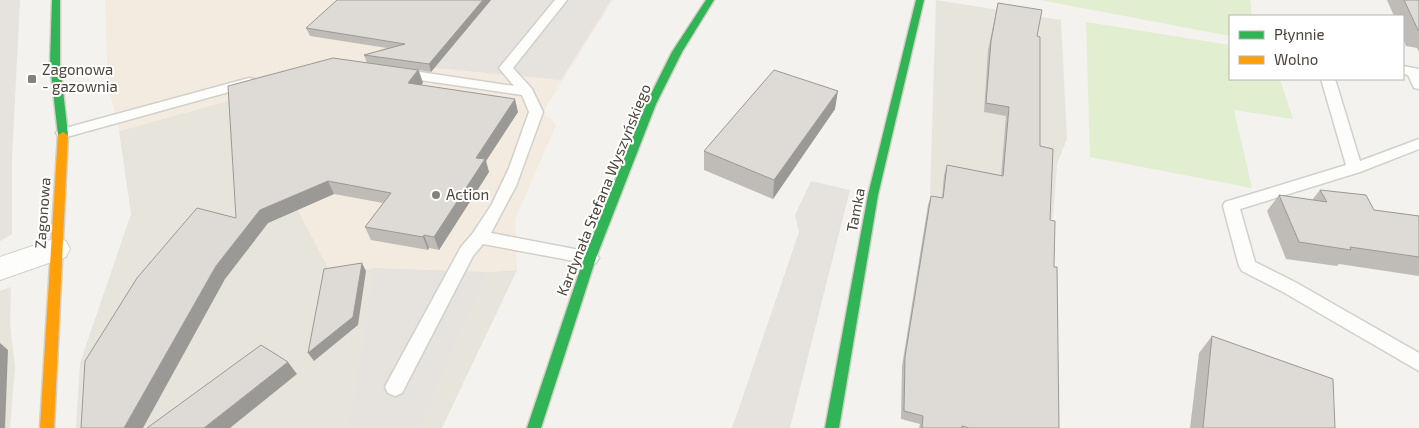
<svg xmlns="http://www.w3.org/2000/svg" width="1419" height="428" viewBox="0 0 1419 428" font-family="'Exo 2',sans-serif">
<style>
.residential{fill:#e7e4dc}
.commercial{fill:#f3ebdf}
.industrial{fill:#e6e2de}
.green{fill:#e1eecf}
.parking{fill:#e6e3df}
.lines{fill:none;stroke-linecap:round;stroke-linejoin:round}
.lane-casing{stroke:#d2d0cb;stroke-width:3}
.street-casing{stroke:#d2d0cb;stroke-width:2}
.fast-casing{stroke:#d3cfc5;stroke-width:3}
.slow-casing{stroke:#d3cfc5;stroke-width:3}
.lane{fill:#fdfdfc;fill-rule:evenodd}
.street{fill:#fdfdfc;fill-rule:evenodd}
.fast{fill:#30b455;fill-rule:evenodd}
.slow{fill:#ff9f0a;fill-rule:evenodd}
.wall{fill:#bfbcb8}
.shaded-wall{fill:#9b9996}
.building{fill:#dedbd6;stroke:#9b9996}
.poi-dot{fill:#868178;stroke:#fff;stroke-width:2}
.labels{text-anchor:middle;stroke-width:4;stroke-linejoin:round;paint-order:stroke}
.poi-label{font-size:15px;fill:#4b4439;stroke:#fff;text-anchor:start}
.street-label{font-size:15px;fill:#4b4439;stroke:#fff}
</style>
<rect width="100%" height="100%" fill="#f4f2ee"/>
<path class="residential" d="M936,0L1061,20L1067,139L1057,164L1053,219L930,195Z
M278,87L331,274L373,268L487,272L517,270L442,428H76L80,363L131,214L119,131Z
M11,287L10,324L15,367L10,428H0V291Z"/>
<path class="commercial" d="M105,0H613L543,112L556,125L515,220L517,270L487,272L373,268L331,274L284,183L278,87L119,131L108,86Z"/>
<path class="industrial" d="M0,0H20L12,159V234L0,241Z"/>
<path class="green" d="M1040,0H1250L1252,16H1230V36Z
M1086,22L1230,45V79H1280L1293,119L1234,110L1252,188L1090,157Z"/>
<path class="parking" d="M491,0H611L561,80L435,68Z
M811,181L850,190L790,428H732L799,232L795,215Z
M373,268L487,272L419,428H348L365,332Z"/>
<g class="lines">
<g class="lane-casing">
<path id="lane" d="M555,0H567L513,68L532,89L543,112L516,186L491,233L590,252L596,253L599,258L596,263L590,264L483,244L473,256L402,393L395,396L388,393L385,387L388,381L461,247L473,233L492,204L509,168L529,112L522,95L400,77L393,73L400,69L514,86L499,68Z
M1403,66L1419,69V89L1414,88L1408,75L1403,74Z
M249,78L254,79L256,82L254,85L63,138L58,136L56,133L58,130Z
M1321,79H1335L1360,161L1419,139V149L1360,172L1240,209L1255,262L1295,282L1419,353V371L1283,292L1242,271L1239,266L1223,206L1225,202L1346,165Z"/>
</g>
<g class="street-casing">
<path id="street" d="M56,238L66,241L70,249L66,257L0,280V257Z"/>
</g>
<g class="fast-casing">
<path id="fast" d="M52,0H60V64L68,135L63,138L58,135L50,64Z
M706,0H714L682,52L656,104L596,258L541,428H527L584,258L646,104L672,52Z
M916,0H924L878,195L839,428H825L868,195Z"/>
</g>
<g class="slow-casing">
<path id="slow" d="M63,132L68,135L54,428H40L58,135Z"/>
</g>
<use href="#lane" class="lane"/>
<use href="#street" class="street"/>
<use href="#fast" class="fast"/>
<use href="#slow" class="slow"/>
</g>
<path class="wall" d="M491,0L431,72L419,70L423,83L421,85L518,112L486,161L489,172L439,250L429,248L428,250L371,240L365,227L383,203L334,194L268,223L225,279L236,218L367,63L364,55L387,48L310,36L306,28Z
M1387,0H1419V52L1417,48L1406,46L1403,38V16H1394Z
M998,3L1037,36L1040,146L1050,220L1054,267L1059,428H919L920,424L901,419L902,366L928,205L931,196L942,198L944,175L947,165L1001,176L1006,116L984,112L988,50L996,12Z
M835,109L773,199L704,170V151Z
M1320,190L1374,210L1419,216V276L1339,264L1337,266L1286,259L1267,211L1279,195L1312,200Z
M1212,336L1335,428H1190L1199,353Z"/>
<path class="shaded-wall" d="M483,0H491L431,72L429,64Z
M418,70L423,83L412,95L408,83Z
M838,91L835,109L773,199L774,180Z
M515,99L518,112L486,161L489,172L439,250L434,237L476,158Z
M328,181L334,194L268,223L225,279L143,428H124L216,266L260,210Z
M424,235L429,248L428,250L423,237Z
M362,263L366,271L358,325L314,361L308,353Z
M0,343L8,350L5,428H0Z
M288,362L297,374L230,428H204Z"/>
<path class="building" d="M337,0H483L429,64L364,55L405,44L306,28Z
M1404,0H1419V31L1418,30Z
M998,3L1042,10L1037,36L1040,37V146L1053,149L1050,220L1055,221L1054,267H1057L1059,428H969L962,426V428H922L923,416L904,411L905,357L931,196L943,198L947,165L1003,176L1009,107L986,103L991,41Z
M333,58L418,70L408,83L515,99L476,158L485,159L434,237L424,235L423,237L365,227L391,193L328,181L260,210L216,266L124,428H81L85,361L137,278L197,208L236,218L228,86Z
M774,70L838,91L774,180L704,151Z
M1320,190L1366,195L1374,210L1419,216V257L1350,247L1351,250L1299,242L1279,195L1327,202Z
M362,263L353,317L308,353L324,269Z
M1212,336L1333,379L1335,428H1203Z
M261,345L288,362L204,428H147Z"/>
<g class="poi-dot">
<rect x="27" y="74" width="10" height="10" rx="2.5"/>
<circle cx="436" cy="195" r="5"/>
</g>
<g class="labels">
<g class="poi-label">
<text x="42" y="75">Zagonowa<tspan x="42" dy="17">- gazownia</tspan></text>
<text x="446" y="200">Action</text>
</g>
<g class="street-label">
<text transform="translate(604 190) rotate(-68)" y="5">Kardynała Stefana Wyszyńskiego</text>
<text transform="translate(856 210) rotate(-79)" y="5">Tamka</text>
<text transform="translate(43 213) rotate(-86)" y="5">Zagonowa</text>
</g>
</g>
<rect x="1229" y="15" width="175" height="65" fill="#ffffff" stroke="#b7b4b0"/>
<rect x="1239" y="31" width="25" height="8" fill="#30b455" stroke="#b7b4b0"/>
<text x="1274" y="40" font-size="15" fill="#4b4439">Płynnie</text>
<rect x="1239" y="56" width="25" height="8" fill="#ff9f0a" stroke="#b7b4b0"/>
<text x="1274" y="65" font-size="15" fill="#4b4439">Wolno</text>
</svg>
